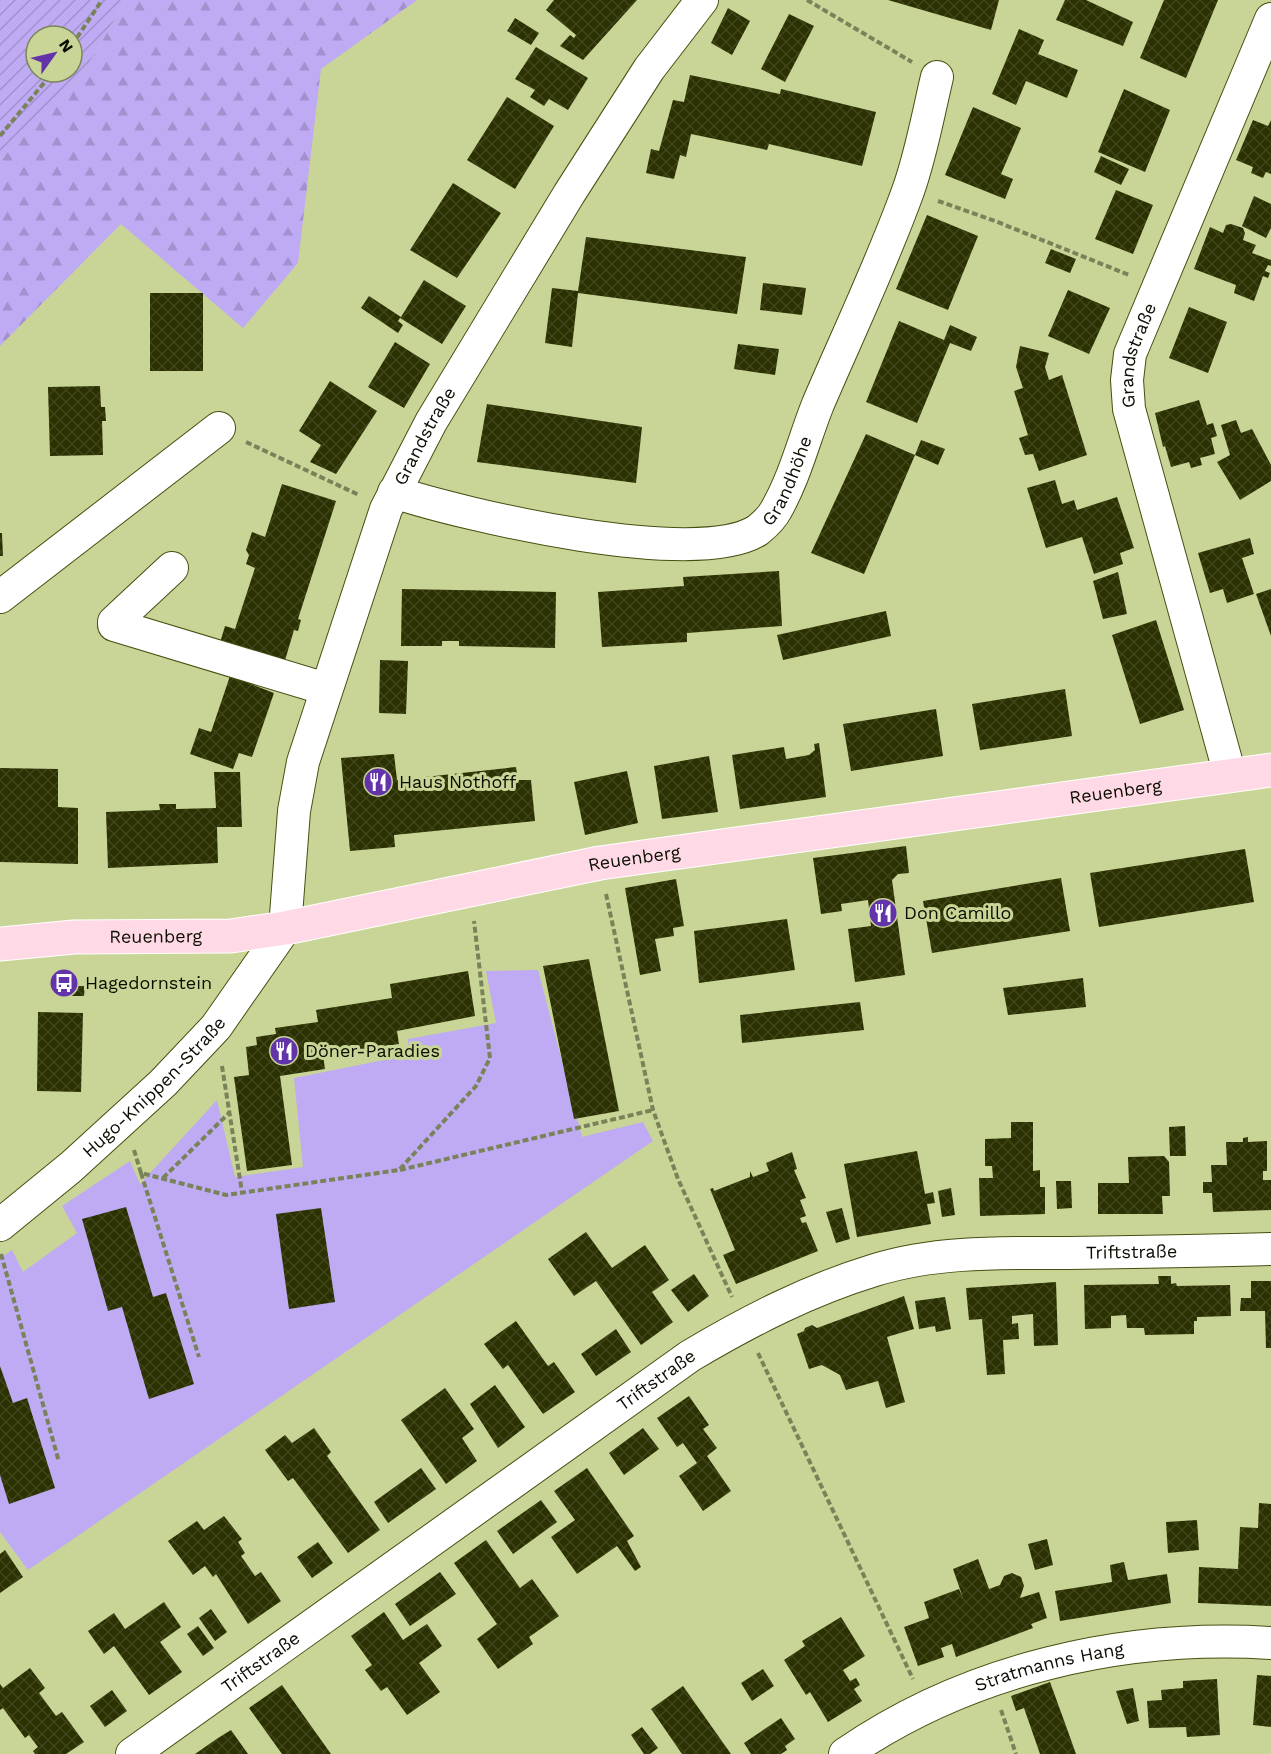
<svg xmlns="http://www.w3.org/2000/svg" width="1271" height="1754" viewBox="0 0 1271 1754" font-family="'Work Sans',sans-serif">
<style>
.grass{fill:#bfaaf4}
.forest{fill:url(#forest-firs)}
.garden{fill:url(#garden-furrows);fill-rule:evenodd}
.building{fill:url(#building-cross-hatch)}
.lines{fill:none;stroke-linecap:round;stroke-linejoin:round}
.minor-casing{stroke:#464f11;stroke-width:34}
.major-casing{stroke:#fff;stroke-width:35}
.path{stroke:#798258;stroke-width:4;stroke-dasharray:6 3;stroke-linecap:butt}
.minor{stroke:#fff;stroke-width:32}
.major{stroke:#ffdae6;stroke-width:33}
.labels{text-anchor:middle;stroke-width:6;stroke-linejoin:round;paint-order:stroke}
.street-label{font-size:18px;fill:#0a0d00;stroke:#c9d597}
.poi-label{font-size:18px;fill:#0a0d00;stroke:#c9d597;text-anchor:start}
</style>
<defs>
<pattern id="forest-firs" width="22" height="20" patternUnits="userSpaceOnUse" patternTransform="scale(1.5)"><rect width="22" height="20" fill="#bfaaf4"/><path d="M5 1l3.5 6h-7zM16 11l3.5 6h-7z" fill="#a391cf"/></pattern>
<pattern id="garden-furrows" width="10" height="10" patternUnits="userSpaceOnUse" patternTransform="scale(1.5)"><rect width="10" height="10" fill="#bfaaf4"/><path d="M-1 1l2-2M0 10L10 0M9 11l2-2" fill="none" stroke="#a391cf"/></pattern>
<pattern id="building-cross-hatch" width="8" height="8" patternUnits="userSpaceOnUse" patternTransform="scale(1.5)"><rect width="8" height="8" fill="#2b3100"/><path d="M0 0l8 8M0 8l8-8" fill="none" stroke="#40451b"/></pattern>
</defs>
<rect width="100%" height="100%" fill="#c9d597"/>
<path class="grass" d="M538,970L582,1137L643,1122L653,1141L28,1570L0,1532V1258L12,1250L23,1272L77,1233L62,1206L130,1161L140,1184L217,1100L235,1177L303,1167L294,1078L409,1055L408,1039L496,1023L486,971Z"/>
<path class="forest" d="M126,0H417L321,69L298,263L243,328L121,224L0,346V160L79,80Z"/>
<path class="garden" d="M0,0H126L79,80L0,160ZM36,36H72V72H36Z"/>
<path class="building" d="M554,0H637L583,60L560,46L570,35L574,38L576,35L546,10Z
M888,0H999L991,30Z
M1065,0H1086L1133,22L1123,46L1056,20Z
M1164,0H1218L1186,78L1140,58Z
M728,8L750,21L732,55L711,43Z
M789,14L814,26L785,82L761,69Z
M515,18L539,33L531,45L507,31Z
M1019,29L1044,40L1038,54L1078,70L1067,98L1026,81L1016,105L992,94Z
M536,47L588,78L568,110L549,99L544,106L530,97L535,90L515,79Z
M690,75L780,94L781,89L876,112L862,166L769,144L767,150L691,134L686,157L680,155L674,179L646,173L651,149L659,151L673,100L684,102Z
M1124,89L1170,110L1145,172L1098,152Z
M507,97L554,126L515,189L467,160Z
M973,107L1021,128L1001,174L1013,179L1005,199L945,175Z
M1253,120L1268,126L1271,120V174L1266,172L1263,178L1251,173L1253,167L1236,160Z
M1101,156L1129,169L1121,185L1094,172Z
M453,183L501,213L457,278L410,250Z
M1116,190L1153,205L1133,254L1095,239Z
M1254,196L1271,204V228L1266,238L1242,226Z
M927,215L978,236L948,310L896,289Z
M1231,224L1243,228L1245,233L1243,240L1256,245L1252,253L1271,260V266L1268,265L1265,271L1270,273L1268,278L1263,276L1254,301L1234,293L1236,285L1194,269L1210,227L1223,233L1226,225Z
M586,237L746,257L737,314L578,293L572,347L545,343L552,288L578,291Z
M1051,249L1076,259L1070,273L1045,263Z
M424,280L466,306L442,344L400,318L398,321L403,325L398,333L361,308L369,296L401,317Z
M763,283L806,288L802,315L760,310Z
M1068,290L1110,308L1089,354L1048,336Z
M150,293H203V371H150Z
M1189,307L1227,322L1208,373L1169,358Z
M899,321L944,340L950,325L977,337L971,351L950,343L917,423L866,402Z
M395,342L430,364L404,408L368,387Z
M738,344L779,349L775,375L734,369Z
M1020,346L1049,353L1045,367L1049,380L1062,375L1087,455L1039,471L1033,454L1025,455L1019,438L1028,435L1014,391L1023,388L1016,367Z
M330,381L377,411L336,474L310,462L321,445L299,431Z
M100,386L101,407H105L106,421H102L103,455L50,456L48,387Z
M1199,400L1207,425L1213,423L1217,436L1211,438L1215,454L1200,458L1202,465L1191,468L1189,462L1171,467L1165,446L1163,447L1155,413Z
M487,404L642,427L636,483L477,462Z
M1236,420L1241,433L1252,429L1271,465V481L1240,500L1217,462L1230,455L1221,425Z
M866,434L915,455L864,574L811,553Z
M921,440L945,449L938,465L915,455Z
M1055,480L1062,504L1074,500L1077,510L1117,497L1134,548L1120,553L1123,564L1094,574L1082,537L1046,548L1027,488Z
M282,484L336,501L298,619L301,620L298,631L294,630L283,667L219,646L225,626L235,629L255,568L246,564L249,555L246,550L252,532L265,537Z
M0,533H2L3,556H0Z
M1250,538L1254,554L1242,558L1254,594L1227,603L1223,589L1210,593L1198,553Z
M779,571L782,626L687,633V642L602,647L598,592L684,586L683,577Z
M1118,572L1127,614L1103,619L1093,581Z
M402,589L556,592L555,648L459,646V641H442V646H401Z
M1271,589V636L1256,594Z
M886,611L891,636L783,660L777,635Z
M1156,620L1184,710L1140,724L1112,635Z
M380,660L408,661L406,714L379,713Z
M230,676L274,693L252,757L239,753L233,769L190,754L199,728L211,732Z
M1065,689L1072,736L980,750L972,704Z
M936,709L943,756L851,771L843,724Z
M819,743L826,797L740,809L732,755L784,747L786,759L809,755L815,750L814,744Z
M394,754L397,780L516,767L518,780H531L535,821L394,835L395,847L350,851L341,758Z
M709,756L718,812L662,819L654,766Z
M0,768L58,769V807L78,808V864L0,862Z
M627,771L638,823L585,835L574,782Z
M214,772H240L242,827H217L218,863L108,868L106,812L160,810L159,804H176V809L216,808Z
M906,846L909,873L898,874L892,880L905,975L855,982L848,929L871,926L868,900L841,904L842,911L821,914L813,858Z
M1245,849L1254,902L1099,927L1090,873Z
M1061,878L1070,931L932,953L923,901Z
M676,879L684,926L673,928L674,936L655,939L661,971L640,975L625,888Z
M787,919L795,970L699,983L694,931Z
M589,959L619,1111L574,1119L543,966Z
M468,971L475,1016L397,1031L399,1044L323,1055L325,1069L280,1076L292,1165L247,1171L234,1077L249,1075L246,1047L257,1045L256,1037L276,1034L275,1028L318,1022L316,1010L392,998L390,984Z
M1083,978L1086,1007L1008,1015L1003,988Z
M63,986H85L84,996H63Z
M860,1002L864,1030L742,1043L740,1015Z
M38,1012L83,1013L81,1092L37,1091Z
M1011,1122H1033V1171L1040,1170V1187H1045V1214L980,1216L979,1178H993L992,1166H985V1139L1011,1138Z
M1185,1126L1186,1156H1170L1169,1127Z
M1248,1137V1142L1267,1141V1171H1263V1180H1271V1210L1213,1212L1212,1193H1203V1182H1212L1211,1165H1227L1226,1142H1243V1138Z
M917,1151L925,1194L933,1192L935,1203L927,1204L931,1224L857,1237L844,1164Z
M792,1152L797,1169L794,1170L806,1198L800,1200L806,1216L800,1218L802,1223L806,1222L818,1251L736,1284L723,1255L735,1250L710,1189L713,1188L714,1191L750,1177V1171L753,1177L769,1171L766,1163Z
M1164,1156L1169,1162L1170,1196H1162L1163,1214H1098V1183H1129L1128,1157Z
M1056,1181H1071L1072,1208L1057,1209Z
M951,1188L955,1215L942,1217L938,1191Z
M126,1207L153,1297L166,1293L194,1384L149,1399L122,1307L108,1311L82,1219Z
M321,1208L335,1302L289,1309L276,1214Z
M842,1208L850,1239L836,1243L826,1212Z
M586,1232L612,1268L645,1245L669,1280L652,1292L673,1322L641,1345L596,1281L574,1296L548,1259Z
M694,1274L709,1296L688,1312L671,1290Z
M1158,1276H1171V1284L1176,1283L1177,1286L1230,1285L1231,1316L1197,1317V1321H1194V1334L1145,1335L1144,1328H1127L1126,1315L1111,1316V1328L1085,1329L1084,1285L1159,1284Z
M1251,1281H1271V1348H1266L1265,1311H1240L1241,1298H1251Z
M1056,1282L1058,1345L1034,1346L1033,1314L1012,1316V1324L1018,1323L1019,1339L1003,1340L1005,1374L987,1375L982,1319L969,1320L966,1288Z
M904,1296L914,1329L887,1337L905,1402L886,1408L878,1381L846,1390L840,1375L822,1365L809,1369L797,1334L804,1331L805,1328L812,1325L817,1328Z
M945,1297L951,1329L936,1332L935,1326L919,1329L915,1301Z
M516,1321L548,1366L554,1362L575,1392L543,1414L508,1365L503,1369L484,1344Z
M616,1329L631,1352L596,1376L581,1354Z
M0,1366L13,1403L27,1398L55,1488L9,1504L0,1475Z
M495,1385L525,1427L498,1448L470,1404Z
M445,1388L474,1429L462,1438L477,1461L446,1484L401,1420Z
M689,1396L709,1425L703,1429L717,1448L707,1456L731,1491L703,1511L679,1476L697,1463L683,1443L677,1447L657,1418Z
M314,1428L331,1452L327,1456L380,1530L348,1553L293,1478L288,1481L265,1450L285,1435L292,1443Z
M643,1428L659,1449L624,1475L609,1453Z
M421,1468L436,1489L388,1523L374,1502Z
M587,1468L634,1536L627,1541L641,1567L635,1571L617,1546L577,1574L551,1537L575,1520L554,1491Z
M541,1500L557,1522L513,1554L497,1531Z
M1259,1503L1271,1504V1606L1198,1603L1199,1567L1238,1569L1240,1527L1258,1528Z
M224,1516L242,1539L238,1542L245,1553L241,1556L255,1576L261,1572L281,1601L248,1624L216,1574L213,1577L205,1566L193,1575L168,1541L197,1521L204,1530Z
M1197,1520L1199,1550L1168,1553L1166,1522Z
M1047,1539L1053,1565L1035,1570L1028,1544Z
M486,1540L520,1588L532,1579L559,1616L529,1637L533,1644L498,1669L477,1639L497,1624L454,1563Z
M318,1542L333,1563L312,1578L297,1557Z
M5,1550L23,1577L0,1593V1554Z
M978,1559L989,1589L1000,1585L1004,1576L1012,1573L1021,1577L1024,1586L1020,1598L1039,1592L1047,1618L1031,1624L1033,1628L956,1657L952,1644L941,1648L944,1657L918,1666L904,1627L929,1618L924,1602L959,1589L963,1598L953,1569Z
M1124,1562L1128,1580L1167,1574L1171,1603L1060,1621L1055,1591L1112,1582L1110,1565Z
M440,1572L456,1594L410,1626L395,1604Z
M164,1602L181,1627L160,1642L182,1672L149,1695L114,1646L104,1654L88,1631L114,1613L125,1629Z
M211,1609L227,1632L215,1641L199,1618Z
M384,1612L403,1640L427,1624L442,1646L419,1663L440,1692L407,1715L387,1687L381,1691L365,1670L372,1665L351,1636Z
M841,1617L865,1656L843,1670L850,1681L856,1678L860,1685L854,1689L862,1701L828,1722L810,1692L806,1695L784,1660L805,1646L802,1641Z
M198,1626L214,1648L203,1656L187,1634Z
M30,1668L45,1688L39,1693L56,1716L62,1712L84,1742L66,1754H35L33,1751L38,1747L29,1735L25,1738L3,1708L0,1710V1684L3,1688Z
M763,1669L774,1686L752,1701L741,1683Z
M1257,1675L1271,1676V1727L1253,1725Z
M1217,1679L1220,1735L1187,1737L1186,1727L1149,1728L1147,1701L1162,1700L1161,1690L1183,1688V1681Z
M1050,1682L1066,1726L1076,1754H1040L1024,1708L1016,1711L1011,1696Z
M282,1685L331,1754H282L249,1708Z
M683,1686L731,1754H682L651,1709Z
M1133,1688L1139,1721L1127,1724L1116,1691Z
M112,1690L127,1711L105,1727L90,1706Z
M781,1718L795,1739L785,1746L787,1750L781,1754H751L744,1743Z
M642,1727L658,1748L650,1754H644L631,1735Z
M231,1730L248,1754H195L218,1738Z"/>
<g class="lines">
<g class="minor-casing">
<g id="minor">
<path id="s1" d="M394,492C463,515 698,570 758,530C764,525 773,516 776,510C795,477 804,439 818,404C848,334 882,263 908,191C921,155 928,115 937,77"/>
<path d="M172,568L114,622V625L326,689"/>
<path d="M0,597L219,428"/>
<path id="s2" d="M1230,775L1129,409L1127,380L1130,354L1271,19"/>
<path id="s3" d="M0,1225L71,1167L163,1083L216,1027L285,928L294,811L303,762L386,509L431,422L569,194L649,69L702,0"/>
<path id="s4" d="M132,1754L690,1356C749,1321 809,1290 875,1270C936,1251 1003,1253 1066,1253C1134,1252 1203,1251 1271,1249"/>
<path id="s5" d="M845,1754C968,1669 1123,1634 1271,1643"/>
</g>
</g>
<g class="major-casing">
<g id="major">
<path id="s6" d="M0,944L74,937L231,936L285,928L600,863L1271,770"/>
</g>
</g>
<path class="path" d="M807,0L912,62
M72,45L102,0
M0,136L53,72
M938,201L995,221L1129,275
M246,442L359,495
M606,894L653,1110L678,1179L732,1297
M222,1066L242,1192
M134,1150L141,1173L226,1195L399,1170L476,1086L490,1058L474,921
M400,1170L653,1110
M141,1173L199,1357
M163,1178L229,1113
M1,1254L59,1462
M758,1353L913,1679
M1001,1710L1016,1754"/>
<use href="#minor" class="minor"/>
<use href="#major" class="major"/>
</g>
<defs>
<g id="restaurant-disc" transform="scale(1.5)"><circle r="9.5" fill="#6333aa" stroke="#c9d597"/><path d="M-5-6h1v4h1v-4h1v4h1v-4h1v5L-1.5 .5V6h-2V.5L-5-1ZM5-6V6H3V1.5H1.5Q1.5-4 5-6Z" fill="#fff"/></g>
<g id="bus-disc" transform="scale(1.5)"><circle r="9.5" fill="#6333aa" stroke="#c9d597"/><path d="M-5-6H5V4H4V6H2V4H-2V6H-4V4H-5ZM-3.5-4V0h7V-4ZM-3.5 1.2v1.5H-2V1.2ZM2 1.2v1.5H3.5V1.2Z" fill="#fff"/></g>
</defs>
<g fill-rule="evenodd">
<use href="#restaurant-disc" x="378" y="782"/>
<use href="#restaurant-disc" x="883" y="913"/>
<use href="#bus-disc" x="64" y="983"/>
<use href="#restaurant-disc" x="284" y="1051"/>
</g>
<g class="labels">
<g class="street-label">
<text dy="6" stroke="none"><textPath href="#s2" startOffset="435">Grandstraße</textPath></text>
<text dy="6" stroke="none"><textPath href="#s3" startOffset="930">Grandstraße</textPath></text>
<text dy="6" stroke="none"><textPath href="#s1" startOffset="430">Grandhöhe</textPath></text>
<text dy="6" stroke="none"><textPath href="#s6" startOffset="1128">Reuenberg</textPath></text>
<text dy="6" stroke="none"><textPath href="#s6" startOffset="642">Reuenberg</textPath></text>
<text dy="6" stroke="none"><textPath href="#s6" startOffset="156">Reuenberg</textPath></text>
<text dy="6" stroke="none"><textPath href="#s3" startOffset="207">Hugo-Knippen-Straße</textPath></text>
<text dy="6" stroke="none"><textPath href="#s4" startOffset="1148">Triftstraße</textPath></text>
<text dy="6" stroke="none"><textPath href="#s4" startOffset="644">Triftstraße</textPath></text>
<text dy="6" stroke="none"><textPath href="#s4" startOffset="158">Triftstraße</textPath></text>
<text dy="6" stroke="none"><textPath href="#s5" startOffset="224">Stratmanns Hang</textPath></text>
</g>
<g class="poi-label">
<text x="399" y="788">Haus Nothoff</text>
<text x="904" y="919">Don Camillo</text>
<text x="85" y="989">Hagedornstein</text>
<text x="305" y="1057">Döner-Paradies</text>
</g>
</g>
<g transform="translate(54 54) rotate(56)"><circle r="28" fill="#c9d597" stroke="#7d855b" stroke-width="1.5"/>
<path d="M0-4.5L10 22L0 15L-10 22Z" fill="#6333aa"/>
<text y="-9" font-size="16" font-weight="bold" text-anchor="middle" fill="#0a0d00">N</text>
</g>
</svg>
